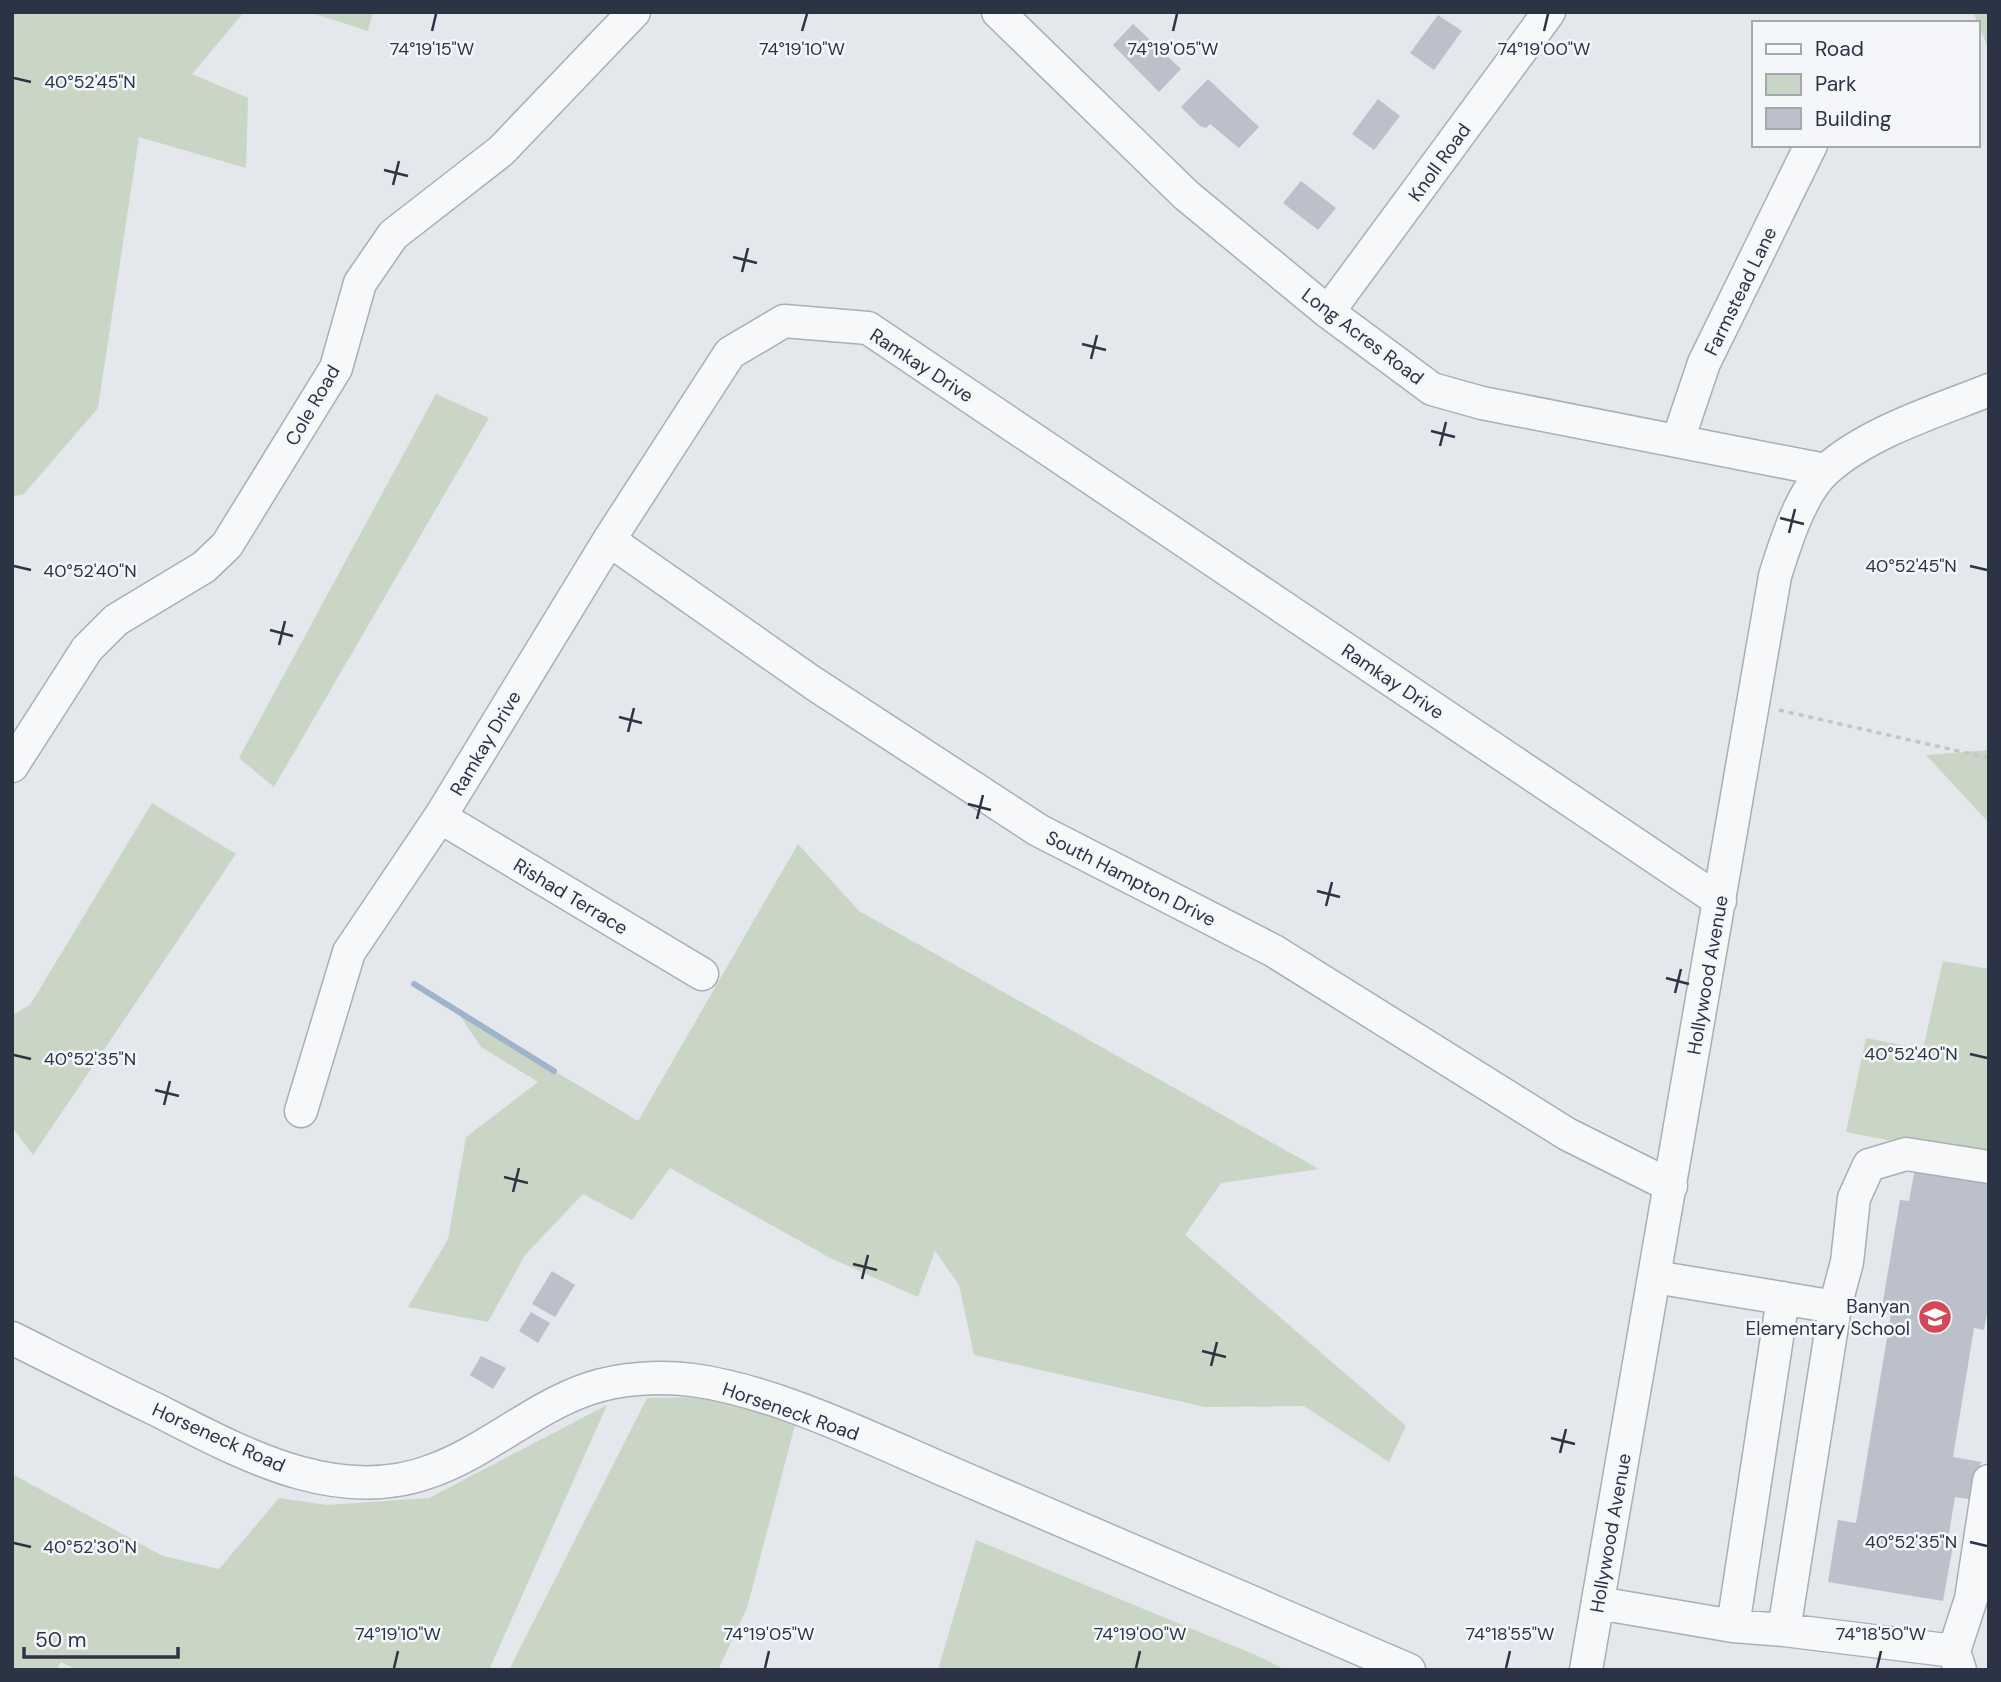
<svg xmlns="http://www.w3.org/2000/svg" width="2001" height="1682" viewBox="0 0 2001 1682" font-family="'DM Sans',sans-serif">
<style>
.green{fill:#c9d6c5}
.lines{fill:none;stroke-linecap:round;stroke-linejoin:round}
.stream{stroke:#9fb4cc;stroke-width:6}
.building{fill:#bbc0ca}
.minor-casing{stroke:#a9aeb7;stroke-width:35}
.path{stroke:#c2c5cb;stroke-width:3.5;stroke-dasharray:5 5;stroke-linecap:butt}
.minor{stroke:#f7f8fa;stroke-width:32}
.ticks{fill:none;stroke:#2b3445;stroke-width:2.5}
.labels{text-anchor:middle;stroke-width:5;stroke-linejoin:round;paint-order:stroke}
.street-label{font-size:19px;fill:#2b3445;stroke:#f4f6f9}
.poi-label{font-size:19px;fill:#2b3445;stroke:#f4f6f9;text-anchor:end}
.ticks-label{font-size:18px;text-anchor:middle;fill:#2b3445;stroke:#f4f6f9;stroke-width:5;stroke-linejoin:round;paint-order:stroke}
</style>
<rect width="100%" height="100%" fill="#e4e7ec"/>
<path class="green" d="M12,12H244L192,74L248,98L246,168L139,137L98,408L24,494L12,497Z
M309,12H373L368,31Z
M1973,12H1989V50Z
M436,394L489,418L274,787L239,758Z
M1989,750V823L1926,755Z
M152,803L236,854L33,1155L12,1127V1015L30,1005Z
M798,844L859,911L1319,1169L1221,1183L1185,1235L1406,1426L1389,1462L1304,1406L1205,1407L974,1355L959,1285L935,1251L918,1297L830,1258L670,1168L632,1220L583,1194L525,1255L488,1322L408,1307L448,1239L466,1137L538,1082L481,1047L459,1014L638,1121Z
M1943,961L1989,969V1160L1846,1132L1866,1038L1923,1049Z
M713,1397L795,1425L747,1608L718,1670H509L647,1398Z
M607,1405L489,1670H77L61,1662L56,1670H12V1474L163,1556L219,1569L279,1498L327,1505L429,1498Z
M976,1540L1258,1656L1286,1670H938Z"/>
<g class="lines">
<path class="stream" d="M414,984L554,1071"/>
</g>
<path class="building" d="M1438,15L1462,31L1434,70L1410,53Z
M1133,24L1181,69L1159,92L1113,45Z
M1208,79L1259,127L1239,148L1210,124L1206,128L1200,126L1181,107Z
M1378,99L1400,116L1374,150L1352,134Z
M1301,181L1336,208L1318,230L1283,203Z
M1915,1169L1989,1181V1302L1984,1330L1974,1328L1953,1457L1981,1462L1974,1500L1955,1497L1948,1539L1954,1540L1943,1601L1828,1582L1838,1520L1856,1523L1891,1314L1881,1313L1900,1200L1909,1201Z
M552,1271L575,1285L555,1317L532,1304Z
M531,1312L550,1323L538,1343L519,1331Z
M481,1356L506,1368L493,1389L470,1375Z"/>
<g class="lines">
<g class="minor-casing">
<path id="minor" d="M998,12L1186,195L1328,312L1432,389L1482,403L1825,470
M1328,312L1549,12
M1678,440L1704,363L1811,145
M609,540L813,683L1038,830L1274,951L1567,1134L1671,1186
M12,766L87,649L116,620L204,567L227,545L336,368L360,283L393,235L501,151L634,12
M440,817L702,974
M301,1111L349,952L440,817L609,540L730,353L784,321L868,328L1720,901
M1655,1277L1835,1307L1784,1630L1954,1651L1960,1670
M1783,1298L1733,1626L1784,1630
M1835,1307L1847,1262L1854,1198L1869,1165L1906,1154L1989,1167
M12,1338C60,1362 107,1386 155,1409C240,1452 337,1508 434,1470C488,1450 533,1408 588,1389C620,1378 660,1376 693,1380C779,1392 876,1441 956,1475C1107,1539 1258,1605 1409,1670
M1598,1603L1733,1626
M1954,1651L1971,1599L1989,1481
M1586,1670L1775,576C1785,544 1801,492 1826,470C1868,432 1937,411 1989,390"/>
</g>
<path class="path" d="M1779,710L1989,758"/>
<use href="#minor" class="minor"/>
</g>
<path class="ticks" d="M432,31L436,14M802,31L807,14M1173,31L1177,14M1544,31L1548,14M14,78L31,82M384,170L408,176M393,185L399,161M733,257L757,263M742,272L748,248M1082,344L1106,350M1091,359L1097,335M1431,431L1455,437M1440,446L1446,422M1780,518L1804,524M1789,533L1795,509M14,566L31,570M1970,566L1987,570M270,630L293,636M279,645L285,621M619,717L642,723M628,732L634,708M968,804L991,810M977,819L983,795M1317,891L1340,897M1326,906L1332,882M1666,978L1689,984M1675,993L1681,969M1970,1054L1987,1058M14,1055L31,1059M155,1090L179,1096M164,1105L170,1081M504,1177L528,1183M513,1192L519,1168M853,1264L877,1270M862,1279L868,1255M1202,1351L1226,1357M1211,1366L1217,1342M1551,1438L1575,1444M1560,1453L1566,1429M1970,1542L1987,1546M14,1543L31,1547M394,1668L398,1651M765,1668L769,1651M1136,1668L1140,1651M1506,1668L1510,1651M1877,1668L1881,1651"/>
<defs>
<g id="school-disc" transform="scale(1.75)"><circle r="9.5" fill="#d1495b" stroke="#f4f6f9"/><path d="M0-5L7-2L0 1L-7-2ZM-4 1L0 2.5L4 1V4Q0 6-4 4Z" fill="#fff"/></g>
</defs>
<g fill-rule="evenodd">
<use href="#school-disc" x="1935" y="1317"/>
</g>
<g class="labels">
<g class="street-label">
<text transform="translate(1439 162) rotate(-54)" y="7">Knoll Road</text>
<text transform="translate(1740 291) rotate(-64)" y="7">Farmstead Lane</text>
<text transform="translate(1363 336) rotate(37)" y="7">Long Acres Road</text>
<text transform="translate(922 365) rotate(33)" y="7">Ramkay Drive</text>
<text transform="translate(312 405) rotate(-60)" y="7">Cole Road</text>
<text transform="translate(1393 681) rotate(34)" y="7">Ramkay Drive</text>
<text transform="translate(485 743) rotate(-59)" y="7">Ramkay Drive</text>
<text transform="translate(1131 878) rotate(27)" y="7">South Hampton Drive</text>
<text transform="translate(571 896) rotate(31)" y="7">Rishad Terrace</text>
<text transform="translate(1707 975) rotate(-80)" y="7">Hollywood Avenue</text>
<text transform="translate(791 1411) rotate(19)" y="7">Horseneck Road</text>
<text transform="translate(219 1437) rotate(24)" y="7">Horseneck Road</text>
<text transform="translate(1610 1533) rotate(-80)" y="7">Hollywood Avenue</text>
</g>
<g class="poi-label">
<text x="1910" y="1313">Banyan<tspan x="1910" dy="22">Elementary School</tspan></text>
</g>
</g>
<g class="ticks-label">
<text x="432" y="55">74°19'15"W</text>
<text x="802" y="55">74°19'10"W</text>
<text x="1173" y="55">74°19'05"W</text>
<text x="1544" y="55">74°19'00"W</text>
<text x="90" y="88">40°52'45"N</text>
<text x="1911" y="572">40°52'45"N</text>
<text x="90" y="577">40°52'40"N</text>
<text x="1911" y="1060">40°52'40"N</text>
<text x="90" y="1065">40°52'35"N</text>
<text x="1911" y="1548">40°52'35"N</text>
<text x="90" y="1553">40°52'30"N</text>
<text x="398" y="1640">74°19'10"W</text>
<text x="769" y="1640">74°19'05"W</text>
<text x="1140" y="1640">74°19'00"W</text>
<text x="1510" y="1640">74°18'55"W</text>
<text x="1881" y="1640">74°18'50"W</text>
</g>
<rect width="2001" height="1682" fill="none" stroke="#2b3445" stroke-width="28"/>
<rect x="1752" y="21" width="228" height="126" fill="#f4f6f9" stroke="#a4a8b1" stroke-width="2"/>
<rect x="1766" y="44" width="35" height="10" fill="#f7f8fa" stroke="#a4a8b1" stroke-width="2"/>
<text x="1815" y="56" font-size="21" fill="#2b3445">Road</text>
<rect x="1766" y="74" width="35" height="21" fill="#c9d6c5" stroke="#a4a8b1" stroke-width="2"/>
<text x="1815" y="91" font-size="21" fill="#2b3445">Park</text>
<rect x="1766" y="108" width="35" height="21" fill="#bbc0ca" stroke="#a4a8b1" stroke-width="2"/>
<text x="1815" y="126" font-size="21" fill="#2b3445">Building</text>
<path d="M24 1647v10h154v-10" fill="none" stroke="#2b3445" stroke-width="3.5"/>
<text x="35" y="1647" font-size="21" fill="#2b3445" stroke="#f4f6f9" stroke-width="5" paint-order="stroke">50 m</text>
</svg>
